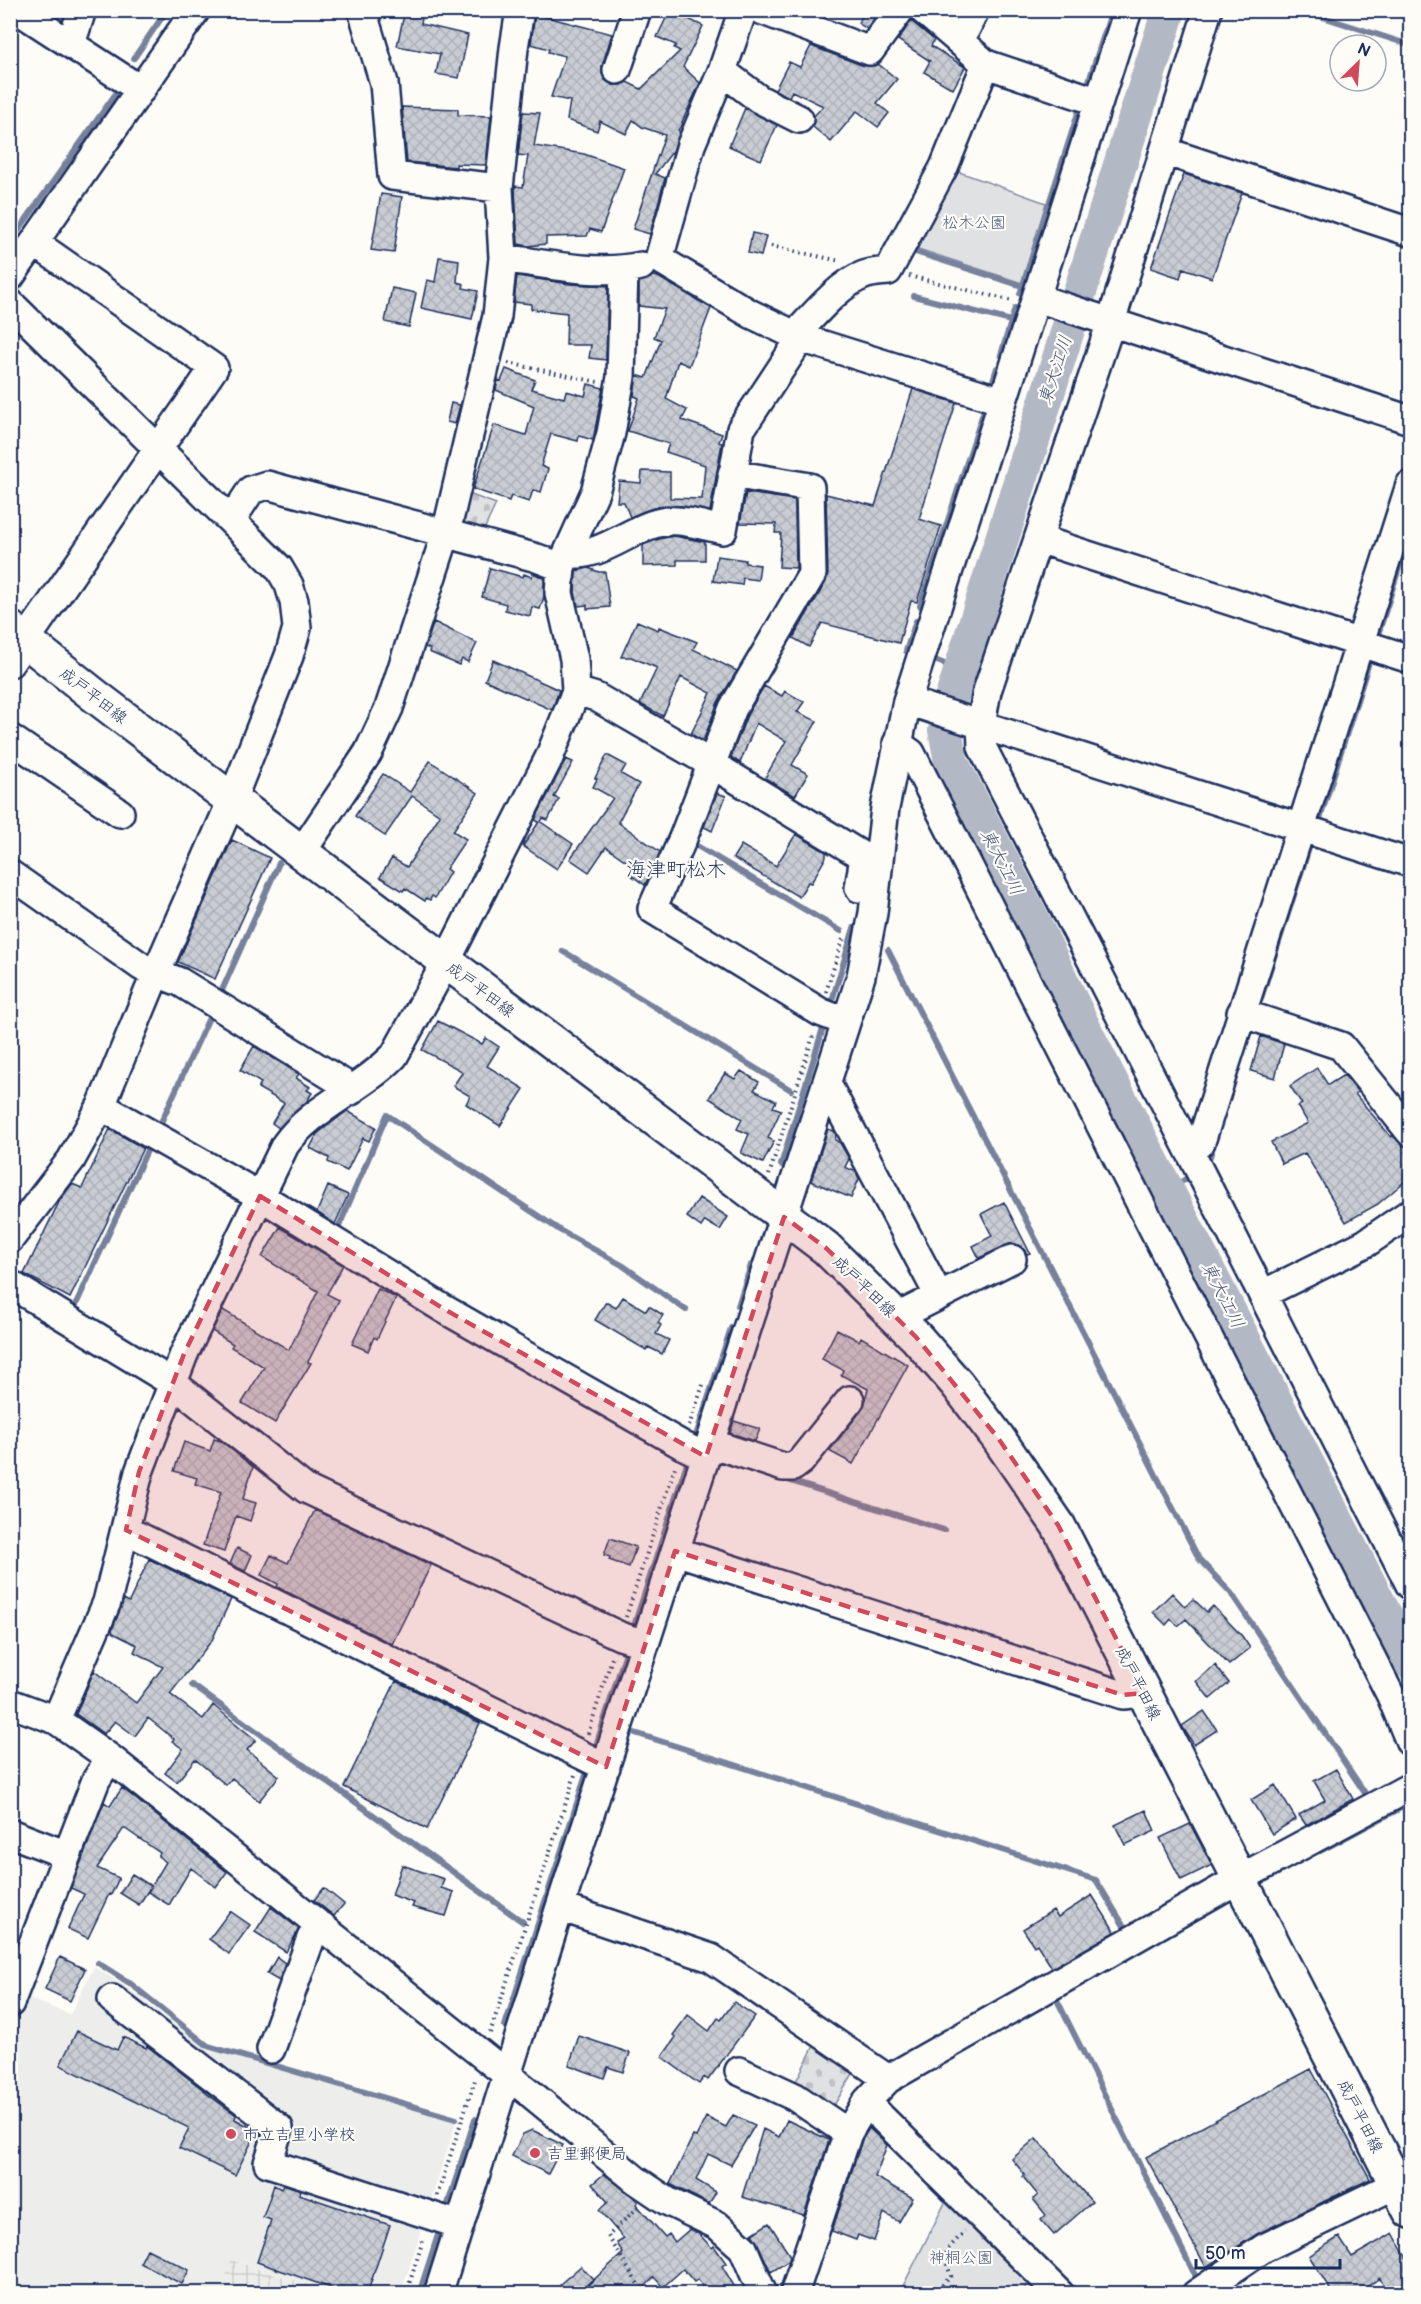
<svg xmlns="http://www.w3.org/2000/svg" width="1421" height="2304" viewBox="0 0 1421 2304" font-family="'Balsamiq Sans','Klee One',sans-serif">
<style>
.built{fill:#edeeec}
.industrial{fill:url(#industrial-grid)}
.cemetery{fill:url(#cemetery-stones);stroke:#7e88a0;stroke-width:1.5}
.park{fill:#e0e1e3;stroke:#7e88a0;stroke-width:1.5}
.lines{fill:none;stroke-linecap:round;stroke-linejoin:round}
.stream{stroke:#76819c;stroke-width:6}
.river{stroke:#b3b8c5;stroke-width:34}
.building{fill:url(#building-cross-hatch);stroke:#1b2f5e;stroke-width:1.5}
.minor-casing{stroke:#1b2f5e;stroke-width:32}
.major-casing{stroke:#1b2f5e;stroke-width:38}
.path{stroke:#1b2f5e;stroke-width:4;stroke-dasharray:1.5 4.5;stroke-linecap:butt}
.minor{stroke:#fdfcf7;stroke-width:27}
.major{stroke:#fdfcf7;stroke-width:33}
.marked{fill:#d1495b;fill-opacity:0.2;stroke:#d1495b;stroke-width:4.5;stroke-dasharray:12 8;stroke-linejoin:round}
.poi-dot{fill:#d1495b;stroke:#fdfcf7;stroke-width:2}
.labels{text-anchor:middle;stroke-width:4.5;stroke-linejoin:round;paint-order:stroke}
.park-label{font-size:16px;fill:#4c5c7f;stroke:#fdfcf7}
.street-label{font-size:16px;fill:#1b2f5e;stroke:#fdfcf7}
.poi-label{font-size:16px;fill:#1b2f5e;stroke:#fdfcf7;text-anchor:start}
.water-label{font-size:18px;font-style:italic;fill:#49587d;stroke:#fdfcf7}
.quarter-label{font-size:20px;fill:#1b2f5e;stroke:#fdfcf7}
</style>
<defs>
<pattern id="industrial-grid" width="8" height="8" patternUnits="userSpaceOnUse" patternTransform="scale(1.5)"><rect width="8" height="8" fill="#edeeec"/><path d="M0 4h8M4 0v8" fill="none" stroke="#cbcccd"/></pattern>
<pattern id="cemetery-stones" width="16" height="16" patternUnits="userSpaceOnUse" patternTransform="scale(1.5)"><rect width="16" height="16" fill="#e0e1e3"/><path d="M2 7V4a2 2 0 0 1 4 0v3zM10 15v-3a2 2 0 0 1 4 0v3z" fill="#c0c1c5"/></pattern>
<pattern id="building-cross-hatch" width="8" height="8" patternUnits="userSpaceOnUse" patternTransform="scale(1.5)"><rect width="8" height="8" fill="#c9ccd3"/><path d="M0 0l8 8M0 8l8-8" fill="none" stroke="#acb0b8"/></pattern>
</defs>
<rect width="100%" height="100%" fill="#fdfcf7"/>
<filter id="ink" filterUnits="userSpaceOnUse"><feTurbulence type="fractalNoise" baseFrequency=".0167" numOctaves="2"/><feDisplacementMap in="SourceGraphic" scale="12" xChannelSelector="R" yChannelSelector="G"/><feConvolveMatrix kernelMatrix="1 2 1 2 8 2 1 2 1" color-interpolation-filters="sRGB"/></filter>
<g filter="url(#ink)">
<path class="built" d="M94,1967L125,1986L207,2049L456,2122L401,2293H333L232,2260L221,2293L11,2294V2021L21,1996L70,2014Z"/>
<path class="industrial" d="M231,2260L333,2293H221Z"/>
<path class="cemetery" d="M463,492L496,504L482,534L459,528Z
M817,2040L857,2067L830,2112L792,2089Z"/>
<path class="park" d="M948,168L1046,203L1022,283L909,246Z
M950,2193L1033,2275L1022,2293H933L903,2286Z"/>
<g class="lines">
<path class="stream" d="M1301,10L1410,45
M134,58L167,10
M1086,90L1112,10
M10,242L117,92
M909,250L1022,286
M1020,294L1081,104
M914,296L1011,321
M1001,355L1015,308
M991,387L997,368
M920,606L985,407
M1376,641L1410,533
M906,651L916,621
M932,659L960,670
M345,764L362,737
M1318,825L1370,659
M692,843L841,931
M888,950L1199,1559L1231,1593L1367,1796
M563,951L791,1090
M219,997L279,863
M830,1007L854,928
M1257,1011L1310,845
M1398,1101L1400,1103L1410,1098
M158,1129L213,1009
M781,1165L824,1025
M1204,1165L1208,1163L1215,1140
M1168,1191L1190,1176
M337,1231L387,1115L561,1231L622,1265L686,1310
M738,1306L751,1265
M74,1312L73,1311L151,1142
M694,1442L731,1328
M781,1478L944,1530
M631,1631L632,1632L688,1460
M192,1685L523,1922
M635,1733L1096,1880L1127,1931
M594,1752L627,1649
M1320,1851L1410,1803
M98,1963L131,1984L208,2046L456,2119
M1056,1993L1054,1994L1199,2283
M505,2026L587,1772
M448,2204L475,2119
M419,2294L438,2235"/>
<path class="river" d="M1169,10L951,700L945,730L951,761L1034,922L1089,1038L1410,1663"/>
</g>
<path class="building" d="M405,10H423L421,24L468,35L459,78L436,74L440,54L397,46Z
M670,10L703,26L683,67L700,83L682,122L683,124L678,130L680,132L673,151L655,174L665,178L650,234L633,229L665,135L642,127L633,120L626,134L600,121L597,131L567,120L570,101L551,97L565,56L548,52L549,49L531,44L535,14L612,34L602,66V74L605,80L613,85H621L627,82L641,89L680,51L674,48L676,45L657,37Z
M866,10H880L867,29L858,23Z
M911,21L934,40L931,46L965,67L953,89L924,72L930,61L898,40Z
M811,46L864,66H874L878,64L897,79L877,103L889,113L878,127L857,111L831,142L813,127L814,116L823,106L792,91L789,97L775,90L789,62L800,67Z
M402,107L458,109V115L491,116L486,165L456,164V167L407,162Z
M745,108L777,125L761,160L729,146Z
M523,112L540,113L534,146L584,154L624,168L601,232L590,229L587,236L546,237V244L528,246L518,244L515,188V186L523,187L528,156L518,155Z
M1184,174L1242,193L1212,278L1183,268L1180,278L1151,268Z
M381,194L402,197L394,253L371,250Z
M752,233L766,236L761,256L748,253Z
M439,257L459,260L457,282L464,284L463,288L478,291L472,319L421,308L427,280L435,282Z
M517,276L570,284L608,286L606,360L589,358L591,345H566L567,313L531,309V304L514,302Z
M652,276L658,277L711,308L689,366L678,361L666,399L687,410L682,420L722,434L719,442L722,443L710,511L683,506L667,505L650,509L630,517L624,502H617L619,481L641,483L642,471L670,472V498L702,499L705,465L666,452L669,444L628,431L639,398L634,396L637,375L646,378L661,340L654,337L665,309L639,306V282Z
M392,288L416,293L409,327L385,322Z
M506,369L535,380L531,389L564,398L566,391L585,396L588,384L603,388L593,440L579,436L578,441L551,434L541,466L548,469L541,492L533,490L529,502L511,496L509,501L473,489L494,425L526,435L534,406L496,390L498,380L501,381Z
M913,389L956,403L919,519L941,526L917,602L911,601L899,643L822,623L809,647L793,638L826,582L828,574L826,494L875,506Z
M451,403L460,405L455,424L447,422Z
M746,493L795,500L796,568L779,567L781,533H775L776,524L740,523Z
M674,536L705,542V560H677V565L643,566V545L659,539Z
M717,556L745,560V563L760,565L758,580L743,578L742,585L713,581Z
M490,568L523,577L524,574L532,577L533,573L544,578V597L540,609L532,607L530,616L505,610L506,604L482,597Z
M588,568L599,572H605L610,607L587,609V605L578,606L575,592L576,571Z
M637,621L658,630L659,627L697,642L693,649L737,671L718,702L703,741L691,734L711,693L681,677L663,716L640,704L657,668L631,657H621Z
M434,622L477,643L468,662L462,659L459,665L429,652L430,649L425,647Z
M493,660L559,690L552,710L485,680Z
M764,686L782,696L785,691L804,702L797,712L817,721L792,765L808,774L795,796L765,778L786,741L756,723L740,763L731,757L747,715Z
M607,755L626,765L621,774L639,784L618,822L660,852L645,885L631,875L636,868L606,847L589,872L570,859L613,798L593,787L597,779L595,778Z
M566,759L573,762L554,797L559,799L548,820L543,818L541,822L573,844L557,869L523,846L539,822L535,820Z
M430,761L478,793L453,831L466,839L446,869L450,872L435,898L432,896L430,900L426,898L425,901L405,888L403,891L380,877L392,858L407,867L440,815L412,796L385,836L355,816L383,774L410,792Z
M717,793L726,796L712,831L704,827Z
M796,834L826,852V857L811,883L808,882L799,897L733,858L741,845L776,866Z
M232,840L270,858L215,979L178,962Z
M438,1021L482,1044L486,1038L499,1047L487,1066L524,1089L500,1126L466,1104L470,1096L453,1086L462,1073L460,1070L422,1050Z
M1261,1036L1284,1044L1275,1078L1251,1071Z
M254,1046L299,1074L296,1078L310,1087L307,1090L312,1093L307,1101L279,1128L272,1123L284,1103L258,1088L261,1083L240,1070Z
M1317,1068L1328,1085L1344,1075L1358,1092L1355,1094L1391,1137L1393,1136L1404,1146L1410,1147V1177L1378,1204L1346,1222L1305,1153L1282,1164L1271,1142L1308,1123L1298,1106L1302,1104L1290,1086Z
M741,1071L759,1082L754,1090L776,1101L773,1107L781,1110L768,1138L774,1141L763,1163L741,1153L749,1134L737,1129L742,1119L709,1098L725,1073L735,1079Z
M347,1111L376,1127L369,1141L363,1138L347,1171L328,1162L329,1158L310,1148L317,1134Z
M110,1129L143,1148L70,1298L24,1274L60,1200L72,1184L82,1188Z
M828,1129L834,1131L836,1135L835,1140L840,1143L849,1159L845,1167L856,1172L859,1179L851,1198L811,1181Z
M328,1186L348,1195L335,1224L317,1212Z
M699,1198L728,1217L720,1230L705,1221L701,1227L687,1217Z
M1004,1202L1030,1253L1027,1254L1021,1246L1012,1243L979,1258L973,1246L992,1236L981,1214Z
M280,1227L343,1265L327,1294L339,1300L308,1362L311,1363L275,1423L242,1403L264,1367L231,1347L233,1344L212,1331L223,1310L289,1350L318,1291L262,1257Z
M378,1289L396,1298L377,1339L374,1337L368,1351L352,1344Z
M623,1297L646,1311L649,1306L663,1315L658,1323L661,1325L656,1334L669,1340L662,1354L648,1347L646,1350L595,1320L606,1302L616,1308Z
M837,1329L859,1341L861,1337L908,1365L853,1464L829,1451L862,1410L868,1389L841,1375L843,1370L822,1359Z
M734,1421L760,1429L755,1441L730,1433Z
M214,1439L221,1441L253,1467L243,1499L256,1503L250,1521L236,1516L224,1552L203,1545L221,1492L195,1484L197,1478L174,1471L184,1442L210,1451Z
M315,1510L431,1565L392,1644L277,1587L278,1584L261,1575L271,1555L288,1563Z
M610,1538L636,1547L629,1567L609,1560L610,1557L604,1555Z
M237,1548L252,1555L245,1571L230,1564Z
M149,1559L231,1599L212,1640L170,1694L203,1719L213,1705L256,1740L247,1750L279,1776L259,1801L232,1778L226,1785L195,1759L177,1782L165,1773L183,1749L172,1741L174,1739L148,1718L135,1736L115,1721L104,1734L76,1714L94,1671L136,1703L163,1667L134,1652L137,1645L113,1633L112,1630L124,1599L129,1602Z
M1172,1593L1185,1607L1193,1599L1207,1612L1213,1606L1242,1636L1250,1648L1229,1665L1186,1619L1178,1626L1171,1619L1166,1625L1153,1612Z
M1215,1665L1229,1683L1210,1699L1196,1681Z
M396,1681L480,1723L427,1829L344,1787Z
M1204,1711L1217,1730L1194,1745L1182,1726Z
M1336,1769L1353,1799L1306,1825L1299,1815L1325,1800L1314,1781Z
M1275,1785L1296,1819L1272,1834L1251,1800Z
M122,1788L227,1872L216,1887L191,1868L169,1905L148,1892L166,1862L158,1856L160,1853L124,1828L97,1868L119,1878L111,1895L109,1894L88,1938L68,1929L84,1894L71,1888L104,1802L110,1806Z
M1146,1810L1155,1831L1125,1845L1115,1825Z
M1190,1824L1212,1865L1181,1880L1160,1838Z
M402,1865L444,1879L441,1888L454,1892L446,1916L412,1907L414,1903L392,1895Z
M132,1874L151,1886L139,1905L120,1893Z
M324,1888L344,1904L334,1916L314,1900Z
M1092,1895L1115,1932L1052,1968L1037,1944L1034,1946L1023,1929L1053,1910L1058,1917Z
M271,1907L299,1929L286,1952L255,1932Z
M230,1911L250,1925L229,1954L209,1939Z
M60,1957L85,1969L70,2001L45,1989Z
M277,1957L285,1963L279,1981L267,1974Z
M734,2002L755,2016L708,2080L704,2077L699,2084L662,2057L676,2037L673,2035L688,2015L709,2031L718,2018L721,2020Z
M77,2031L117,2050L123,2037L146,2048L147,2046L206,2092V2093L236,2115L235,2119L257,2131L235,2175L179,2148L189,2128L60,2065Z
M579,2036L630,2053L623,2072L608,2067L604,2078L569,2065Z
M1311,2069L1370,2179L1257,2234L1206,2267L1146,2157Z
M733,2115L755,2125L731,2165L708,2154L696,2180L716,2192L709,2204L670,2184L693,2136L696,2137L706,2117L726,2127Z
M787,2120L829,2140L804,2215L742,2197L763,2129L779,2137Z
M869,2128L887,2145L875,2177L913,2198L899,2222L884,2213L874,2241L858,2235L856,2240L832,2231L862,2140Z
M532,2130L563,2145L548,2174L512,2156L523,2134Z
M1036,2138L1092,2202L1054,2235L1041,2220L1046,2215L1033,2199L1038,2195L1023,2177L1025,2175L1012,2159Z
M604,2174L633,2197L638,2202L636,2204L665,2237L669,2234L675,2242L690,2229L699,2234L712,2248L714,2246L726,2263L722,2266L739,2294H706L698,2279L694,2282L683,2269L663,2287L654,2277L638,2294H595L588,2285L623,2253L617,2243L624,2239L599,2210L608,2202L592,2184Z
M283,2184L301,2190L299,2194L390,2225L367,2294H348L257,2262L271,2220L263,2217L274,2185L281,2189Z
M769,2223L790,2256L789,2261L771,2272L757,2242L752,2234Z
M1393,2233L1410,2264V2294H1387L1380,2278L1356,2294H1333L1309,2256L1339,2237L1352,2257Z
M147,2249L189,2270L182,2284L140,2263Z
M581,2266L593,2279L577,2294H569L560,2284Z"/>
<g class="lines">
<g class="minor-casing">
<path id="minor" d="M18,10L141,90
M362,10L384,83L392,176L499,188
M761,10L870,51L900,10
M923,10L986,64L1099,102
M960,41L975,10
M71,44L82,10
M617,70L637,10
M722,71L759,99L799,119
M1164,151L1208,10
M1410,232L1164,151L1111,322L987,691L981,724L982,747L1190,1152L1201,1142L1410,485
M503,258C547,264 597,276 641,266
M659,259L751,314L801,338L1003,401
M659,259L691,145L722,71L743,10
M10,277L196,10
M1037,298L1410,420
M10,303L279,568L289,585L294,601L297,628L289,656L232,800L156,973L101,1106L71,1160L10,1239
M795,335C813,316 839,284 864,275C872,272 880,272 888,271L944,167L986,64
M732,474L810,487L812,574L733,708L683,838L652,909L820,1012L846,1022
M232,519L251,490L267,485L537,558L561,567
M1038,539L1410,659
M567,554C604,558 632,525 668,521C683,519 708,527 723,530L741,429L801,338
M10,663L214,368L35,243
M576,691L596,697L710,763L864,857L859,888
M907,701L1410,863
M10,738L120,813
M897,743L911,753L1391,1696L1410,1742
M301,853L368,753L389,708L446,533L497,316L503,258L499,188L514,48L520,10
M10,874L142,967L180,982L346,1085L351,1091
M1241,1013L1341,1046L1410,1132
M827,1084L939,1296L897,1317
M101,1106L260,1196L444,1309L682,1445L706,1457
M1190,1152L1410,1585
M10,1284L173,1383L306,1489L620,1636L645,1644
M1263,1294L1366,1243L1410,1213
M939,1296L1012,1259
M710,1443L783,1467H793L801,1461L850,1400
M126,1530L606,1767
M675,1551L1123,1695L1144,1693
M10,1703L56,1720L110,1758L530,2093L636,2180L667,2201L717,2225L743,2248L763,2294
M56,1720L107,1602L139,1472L184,1354L285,1145C312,1107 361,1090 394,1056L446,962L549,758L576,691L574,659L559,593L561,567L595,492L611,433L621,377L624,270
M10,1833L67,1855
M560,1907L711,1958L888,2079
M112,1999L279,2128L268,2163L460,2225
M10,2003L96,1780L110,1758
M271,2049L311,1938L322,1926
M739,2071L795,2097L848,2133
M867,2101L880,2116L1060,2294
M438,2294L560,1907L861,976L873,913L885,808L907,701L1128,10
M794,2294L848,2133L867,2101L888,2079L1239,1879L1410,1787
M1196,2294L1264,2248L1397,2184"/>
</g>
<g class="major-casing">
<path id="major" d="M10,628L94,695L232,800L826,1248L916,1337L957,1384L998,1438L1058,1525L1410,2211"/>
</g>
<path class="path" d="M771,246L840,261
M909,276L1013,301
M508,363L598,382
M826,992L843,939
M769,1175L814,1033
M689,1426L704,1382
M626,1617L675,1467
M588,1734L613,1655
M490,2033L575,1775
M437,2196L476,2077
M638,2207L608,2236L644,2294
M406,2294L424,2237
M934,2294L951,2276L946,2262V2251L965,2231"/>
<use href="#minor" class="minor"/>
<use href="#major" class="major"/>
</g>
</g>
<path class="marked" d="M260,1196L444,1309L706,1457L784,1217L826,1248L916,1337L998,1438L1058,1525L1144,1693L1123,1695L675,1551L606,1767L126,1530L139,1472L184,1354Z"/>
<g class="poi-dot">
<circle cx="231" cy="2134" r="6"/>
<circle cx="535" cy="2153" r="6"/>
</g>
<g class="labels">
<g class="park-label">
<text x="974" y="228">松木公園</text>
<text x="961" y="2263">神桐公園</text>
</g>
<g class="street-label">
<text transform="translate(94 695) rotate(38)" y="6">成戸平田線</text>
<text transform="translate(481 989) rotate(37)" y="6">成戸平田線</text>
<text transform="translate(865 1286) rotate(44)" y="6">成戸平田線</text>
<text transform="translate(1139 1683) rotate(63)" y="6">成戸平田線</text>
<text transform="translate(1361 2116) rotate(63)" y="6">成戸平田線</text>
</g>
<g class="poi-label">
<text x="243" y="2140">市立吉里小学校</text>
<text x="547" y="2159">吉里郵便局</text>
</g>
<g class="water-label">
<text transform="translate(1055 370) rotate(-72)" y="6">東大江川</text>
<text transform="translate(1002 862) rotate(63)" y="6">東大江川</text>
<text transform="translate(1223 1295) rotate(63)" y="6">東大江川</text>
</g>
<g class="quarter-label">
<text x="676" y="876">海津町松木</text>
</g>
</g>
<rect width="1421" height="2304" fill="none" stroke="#fdfcf7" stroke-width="36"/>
<rect x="18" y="18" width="1385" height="2268" fill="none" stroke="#1b2f5e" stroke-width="2" filter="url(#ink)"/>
<g transform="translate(1358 63) rotate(25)"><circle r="28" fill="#fdfcf7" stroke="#a3aaba" stroke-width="1.5"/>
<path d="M0-4.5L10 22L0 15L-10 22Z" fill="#d1495b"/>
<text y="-9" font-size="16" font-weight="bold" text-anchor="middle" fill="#1b2f5e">N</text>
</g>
<path d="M1196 2259v9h144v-9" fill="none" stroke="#1b2f5e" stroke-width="3"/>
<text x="1205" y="2259" font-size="18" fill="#1b2f5e" stroke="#fdfcf7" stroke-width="4.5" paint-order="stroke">50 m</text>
</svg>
